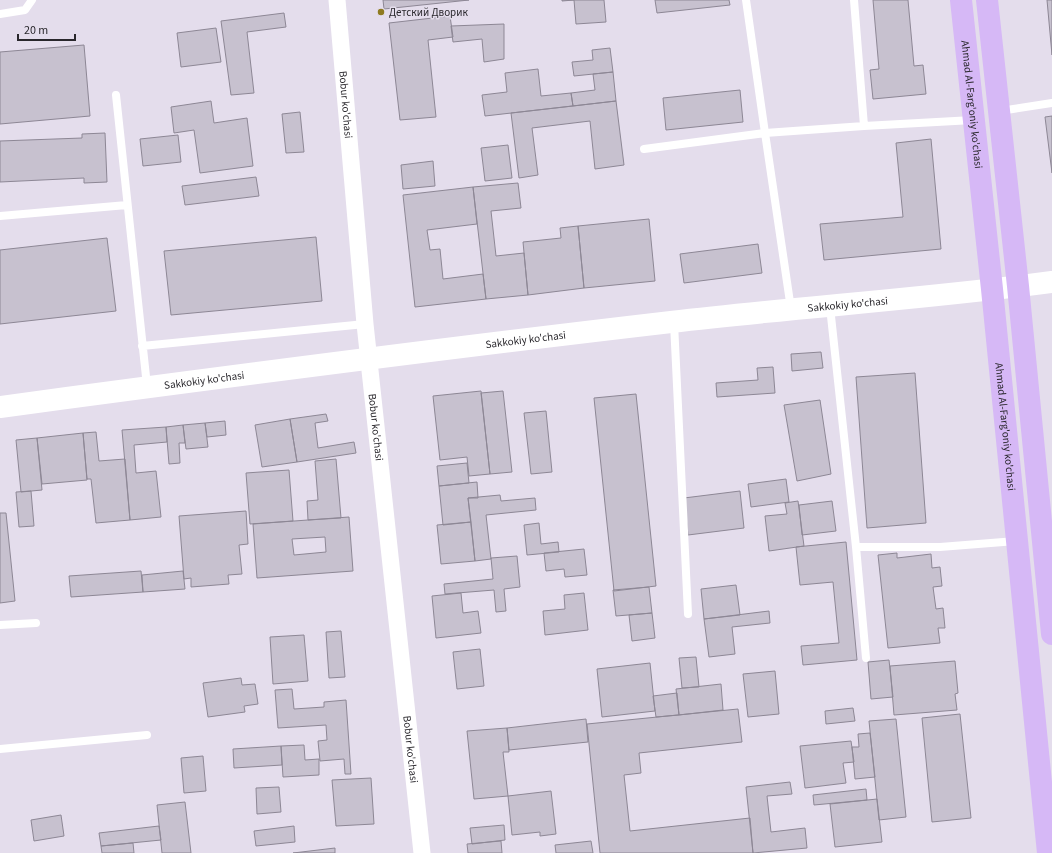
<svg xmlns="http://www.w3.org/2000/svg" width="1052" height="853" viewBox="0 0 1052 853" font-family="'Source Sans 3',sans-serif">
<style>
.building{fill:#c7c1cf;stroke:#8d8795;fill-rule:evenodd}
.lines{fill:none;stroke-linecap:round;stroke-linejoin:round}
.lane{stroke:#fff;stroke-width:8}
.street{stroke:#fff;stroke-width:17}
.secondary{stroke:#fff;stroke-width:22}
.primary{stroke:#d6b8f6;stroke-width:22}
.poi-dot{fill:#8e7a1f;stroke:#e4ddec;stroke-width:1.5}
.labels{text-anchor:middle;stroke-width:3;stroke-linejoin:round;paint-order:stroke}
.poi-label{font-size:11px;fill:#29272c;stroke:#e4ddec;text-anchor:start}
.street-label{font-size:11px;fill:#29272c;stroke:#e4ddec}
</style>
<rect width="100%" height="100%" fill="#e4ddec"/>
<path class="building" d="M383,0H469L384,9Z
M562,0H604L606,22L576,24L574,0L562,1Z
M655,0H729L730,5L657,13Z
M873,0H908L914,66L923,65L926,94L873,99L870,70L879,69Z
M1047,0H1052V55Z
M284,13L286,27L247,32L254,93L231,95L221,21Z
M450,16L453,37L428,40L436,117L400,120L389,23Z
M504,24V59L484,62L482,39L453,42L451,26Z
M216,28L221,62L181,67L177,33Z
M84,45L90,116L0,124V52Z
M610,48L613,72L574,76L572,62L593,60L592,50Z
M538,69L541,96L571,93L573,106L485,116L482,95L507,92L505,73Z
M613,72L616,101L573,106L571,93L595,90L593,74Z
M740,90L743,122L666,130L663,98Z
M211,101L214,123L247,118L253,166L200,173L194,130L174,133L171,107Z
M616,101L624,165L595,169L590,121L532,128L538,175L519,178L511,113Z
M300,112L304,152L286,153L282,114Z
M1052,116V173L1045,117Z
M105,133L107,182L84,183V178L0,182V141L82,138V134Z
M178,135L181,162L143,166L140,139Z
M931,139L941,249L824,260L820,224L903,217L896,143Z
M508,145L512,178L485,181L481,148Z
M433,161L435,186L403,189L401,165Z
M256,177L259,196L185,205L182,186Z
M518,183L521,208L491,211L496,256L524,253L528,295L486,299L473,187Z
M473,187L477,224L427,230L430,250L440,249L443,279L483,274L486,299L415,307L403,195Z
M649,219L655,281L584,288L578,226Z
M578,226L584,288L528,295L523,242L561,238L560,228Z
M316,237L322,301L171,315L164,251Z
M107,238L116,311L0,324V250Z
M758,244L762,273L684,283L680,254Z
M821,352L823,368L792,371L791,354Z
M773,367L775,393L717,397L716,383L758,380L757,368Z
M915,373L926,523L867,528L856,377Z
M481,391L490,474L469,476L467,457L440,460L433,396Z
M503,391L512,472L490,474L481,393Z
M636,394L656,586L614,591L594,398Z
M820,400L831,474L797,481L784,405Z
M546,411L552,472L531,474L524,413Z
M326,414L328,421L315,423L318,448L354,442L356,453L297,462L290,419Z
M290,419L297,462L262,467L255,425Z
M225,421L226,435L207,437L205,423Z
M205,423L208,447L186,449L183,425Z
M183,425L185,443H179L180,463L169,464L166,427Z
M166,427L167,442L134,445L136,473L156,471L161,517L130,520L122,430Z
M96,432L99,461L125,459L130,520L96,523L91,479H87L83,433Z
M83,433L87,480L42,484L37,438Z
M37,438L42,490L21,492L16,440Z
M336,459L341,518L308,520L307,501L318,500L315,461Z
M467,463L469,483L439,486L437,466Z
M289,470L293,521L250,524L246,473Z
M786,479L789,502L751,507L748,484Z
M477,482L478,498H468L471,522L443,525L439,486Z
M31,491L34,526L19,527L16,492Z
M740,491L744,528L688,535L684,498Z
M500,495L501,501L535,498L536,510L486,515L491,559L475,561L468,498Z
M798,501L804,546L769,551L765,516L787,514L785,503Z
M832,501L836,531L802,535L799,505Z
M246,511L248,544L239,545L242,574L228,575L229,584L191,587V578L184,579L179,516Z
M0,513H6L15,601L0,603Z
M349,517L353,571L257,578L253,524ZM325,537L326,552L294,555L292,539Z
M471,522L475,561L441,564L437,525Z
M539,523L541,544L558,542L559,552L527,555L524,525Z
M846,542L857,660L803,665L801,646L839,643L833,582L800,585L796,547Z
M584,549L587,575L565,577L564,569L546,571L544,553Z
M897,553V558L931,554L932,568L940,567L942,586L933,587L936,609L943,608L945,628H938L940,643L888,648L878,555Z
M517,556L520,587L504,589L506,611L496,612L494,590L445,594L444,584L493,579L491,558Z
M141,571L143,592L71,597L69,576Z
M183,571L185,589L143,592L142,575Z
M736,585L740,615L704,619L701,589Z
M649,587L652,613L616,616L613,590Z
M461,593L463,613L478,611L481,633L436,638L432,596Z
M584,593L588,630L545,635L543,611L565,609L564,595Z
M769,611L770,623L732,627L735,654L709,657L704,619Z
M652,613L655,638L632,641L629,615Z
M341,631L345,677L329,678L326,632Z
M304,635L308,681L273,684L270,637Z
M480,649L484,686L457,689L453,652Z
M696,657L699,687L682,688L679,658Z
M889,660L893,697L871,699L868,662Z
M955,661L958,693L955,694L957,710L894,715L890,666Z
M650,663L655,711L602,717L597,669Z
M775,671L779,714L748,717L743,674Z
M241,678L242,685L255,684L258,704L244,706L245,712L208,717L203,683Z
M721,684L723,710L679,715L676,689Z
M292,689L294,709L324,707V702L346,700L351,774H345L344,759L320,761L318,741L327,740L326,725L278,728L275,690Z
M677,693L679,715L656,717L653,696Z
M853,708L855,721L826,724L825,711Z
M738,709L742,742L639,753L641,773L624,775L630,831L750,818L753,853H600L587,724Z
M960,714L971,818L932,822L922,718Z
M586,719L588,742L509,750L507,728Z
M896,719L906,817L879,820L869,721Z
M507,728L509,752H503L508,796L474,799L467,731Z
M870,733L875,777L855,779L852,747H859L858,734Z
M851,741L854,762L843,763L846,783L805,788L800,746Z
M304,745L305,760L319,759V775L283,777L281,746Z
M281,746L282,765L234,768L233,749Z
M203,756L206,791L184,793L181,758Z
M371,778L374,824L336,826L332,780Z
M790,782L792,794L767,796L771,832L805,828L807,848L753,853L746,787Z
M279,787L281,812L257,814L256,788Z
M866,789L867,800L814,805L813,795Z
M551,791L556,834L540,836V832L512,835L508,796Z
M877,799L882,842L835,847L830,804Z
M185,802L191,853H162L157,805Z
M61,815L64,836L34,841L31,820Z
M504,825L505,840L472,844L470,828Z
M159,826L161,840L101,846L99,833Z
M294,826L295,842L256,846L254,831Z
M501,841L502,853H468L467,844Z
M591,841L593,853H556L555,845Z
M133,843L134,853H102L101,846Z
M335,848V853H293Z"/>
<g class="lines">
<path class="lane" d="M746,0L765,133L864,126L973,120
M854,0L864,126
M0,14L25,10L32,0
M116,95L147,386
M1000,111L1052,103
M644,149L765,133L791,309
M0,216L127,205
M830,307L856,547L866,658
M674,323L688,614
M142,346L365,324
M856,547H940L1016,541
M0,625L36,623
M0,749L147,735"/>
<path class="street" id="s1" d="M337,0L365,324L422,853"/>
<path class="secondary" id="s2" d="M0,407C223,377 447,348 671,322C798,307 925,299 1052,282"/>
<g class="primary">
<path id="s3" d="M961,0L992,289L1048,853"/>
<path d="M987,0L1018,286L1052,634"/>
</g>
</g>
<circle class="poi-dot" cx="381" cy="12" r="4"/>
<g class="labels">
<g class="poi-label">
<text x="389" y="16">Детский Дворик</text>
</g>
<g class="street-label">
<text dy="4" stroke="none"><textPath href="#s1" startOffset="105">Bobur ko'chasi</textPath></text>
<text dy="4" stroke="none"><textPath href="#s3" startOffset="105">Ahmad Al-Farg'oniy ko'chasi</textPath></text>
<text dy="4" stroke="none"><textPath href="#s2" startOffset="854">Sakkokiy ko'chasi</textPath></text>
<text dy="4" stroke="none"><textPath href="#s2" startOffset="530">Sakkokiy ko'chasi</textPath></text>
<text dy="4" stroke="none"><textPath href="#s2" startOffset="206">Sakkokiy ko'chasi</textPath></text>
<text dy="4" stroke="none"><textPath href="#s3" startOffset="429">Ahmad Al-Farg'oniy ko'chasi</textPath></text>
<text dy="4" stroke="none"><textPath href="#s1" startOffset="429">Bobur ko'chasi</textPath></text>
<text dy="4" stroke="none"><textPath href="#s1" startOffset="753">Bobur ko'chasi</textPath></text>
</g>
</g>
<path d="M18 34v6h57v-6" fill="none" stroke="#29272c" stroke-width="2"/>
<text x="24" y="34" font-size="12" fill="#29272c" stroke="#e4ddec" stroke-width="3" paint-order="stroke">20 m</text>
</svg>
